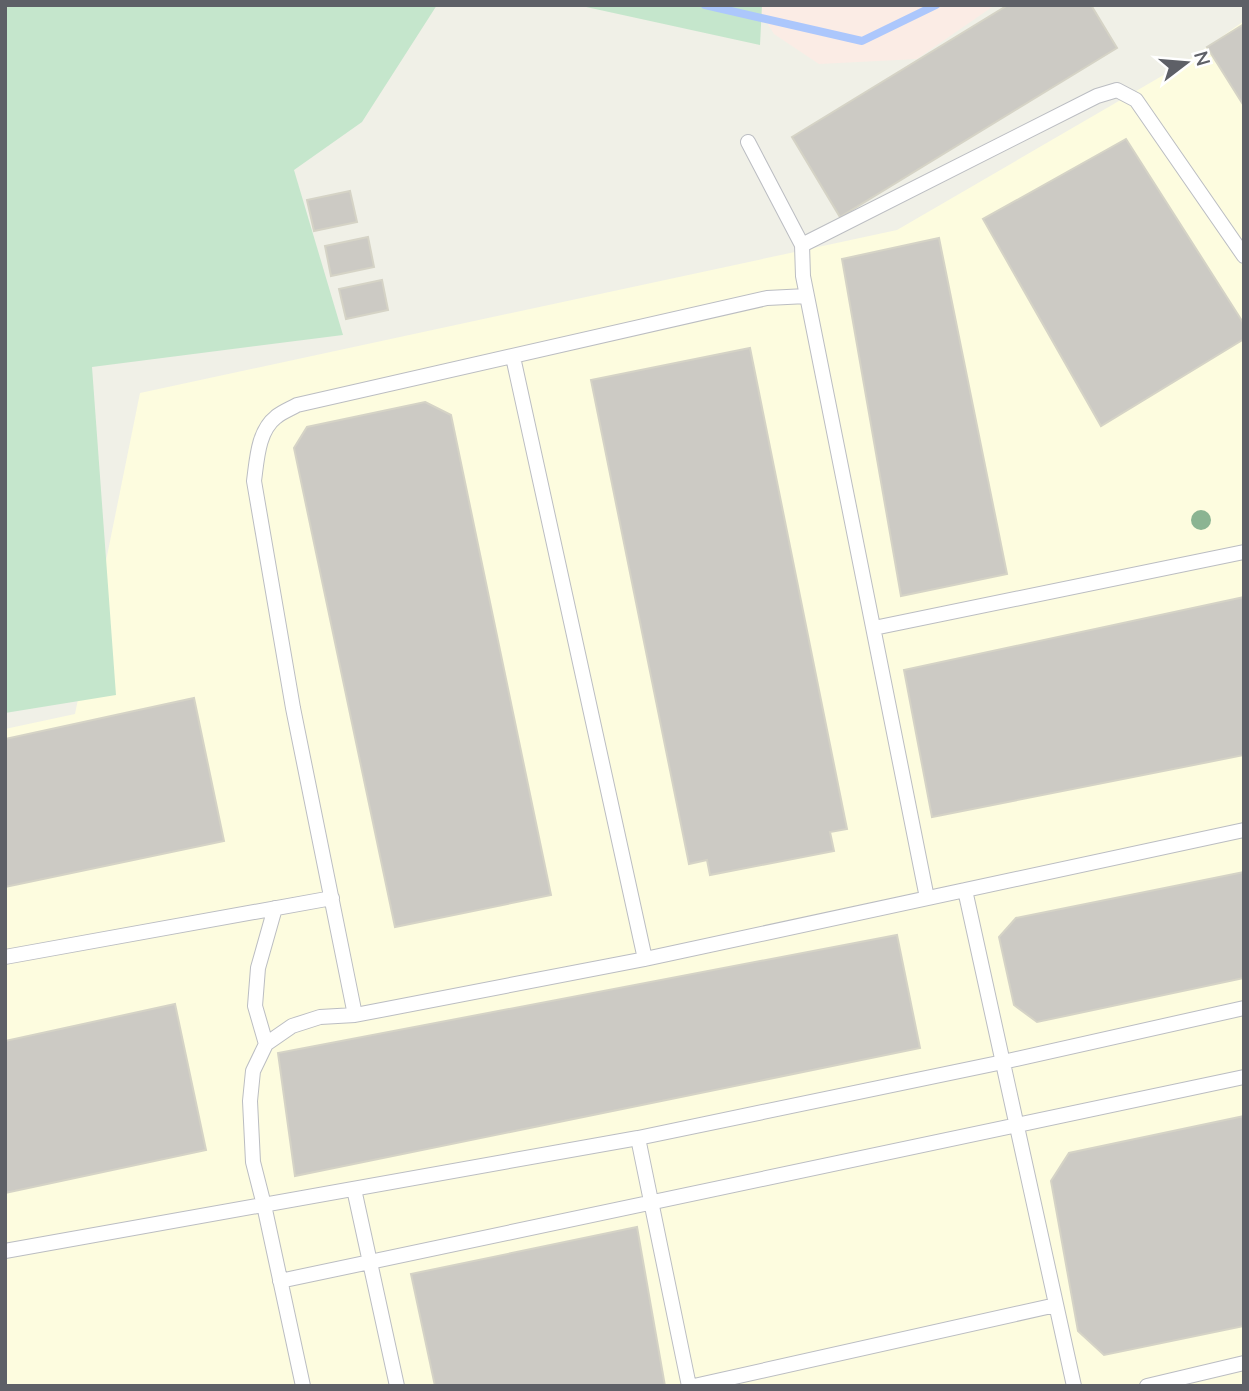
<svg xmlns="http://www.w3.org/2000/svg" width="1249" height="1391" viewBox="0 0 1249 1391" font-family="'Nunito Sans',sans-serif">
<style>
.commercial{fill:#fdfcdf}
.medical{fill:#fbece5}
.green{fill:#c5e6cc}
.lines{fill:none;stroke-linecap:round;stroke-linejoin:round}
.stream{stroke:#acc7fc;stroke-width:8}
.building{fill:#cccac4;stroke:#d5d3c6;stroke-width:2}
.service-casing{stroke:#bbbdc2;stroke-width:16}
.service{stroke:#fff;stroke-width:14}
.tree{fill:#8bb492}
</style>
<rect width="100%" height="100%" fill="#f0f0e7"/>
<path class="commercial" d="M1244,21V1386H5V729L75,714L140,393L897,230L1186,62Z"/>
<path class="medical" d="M756,5H995L917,59L819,64L774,34Z"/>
<path class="green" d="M5,5H437L362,122L294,170L343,335L92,367L116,695L5,713Z
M577,5H762L760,45Z"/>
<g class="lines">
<path class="stream" d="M705,5L862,41L936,5"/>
</g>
<path class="building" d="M1008,5H1091L1117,48L840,217L792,137Z
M1244,24V106L1207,47Z
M1126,139L1244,324V339L1101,426L983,219Z
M350,191L357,222L314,231L307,200Z
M368,237L374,267L331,276L325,246Z
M939,238L1007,574L901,596L842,259Z
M382,280L388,310L346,319L339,289Z
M750,348L847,829L830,832L834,851L710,875L707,860L689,864L591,380Z
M425,402L451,415L551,895L395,927L294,448L307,427Z
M1244,597V755L932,817L904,670Z
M194,698L224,841L5,887V739Z
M1244,872V978L1037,1022L1014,1005L999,937L1016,918Z
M897,935L920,1048L295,1176L278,1053Z
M175,1004L206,1150L5,1193V1041Z
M1244,1116V1326L1104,1355L1078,1331L1051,1181L1069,1153Z
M637,1227L665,1386H435L411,1274Z"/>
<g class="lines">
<g class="service-casing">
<path id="service" d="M748,142L802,245L803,276L807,296L927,898
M802,245L1097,96L1117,90L1136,100L1244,256
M513,357L645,959
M874,628L1244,552
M965,890L1074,1386
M5,957L332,898
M355,1015L293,708L254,481C257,459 258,431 276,417C282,412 290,409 297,405L767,298L807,296
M266,1044L255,1006L258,968L275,908
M638,1138L689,1386
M354,1189L397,1386
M5,1251L638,1138L1003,1062L1244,1008
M280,1281L1244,1077
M303,1386L264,1205L253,1162L250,1101L253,1071L266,1044L292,1026L320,1017L355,1015L645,959L1244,830
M694,1386L1056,1305
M1147,1386L1244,1363"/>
</g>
<use href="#service" class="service"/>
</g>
<circle class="tree" cx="1201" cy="520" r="10"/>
<rect width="1249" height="1391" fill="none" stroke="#5e6067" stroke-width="14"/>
<g transform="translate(1186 63) rotate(74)" stroke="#ffffff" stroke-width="5" paint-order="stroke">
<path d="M0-5L12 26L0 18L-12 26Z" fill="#5e6067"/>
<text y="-10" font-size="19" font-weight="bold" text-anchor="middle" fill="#5e6067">N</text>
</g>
</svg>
